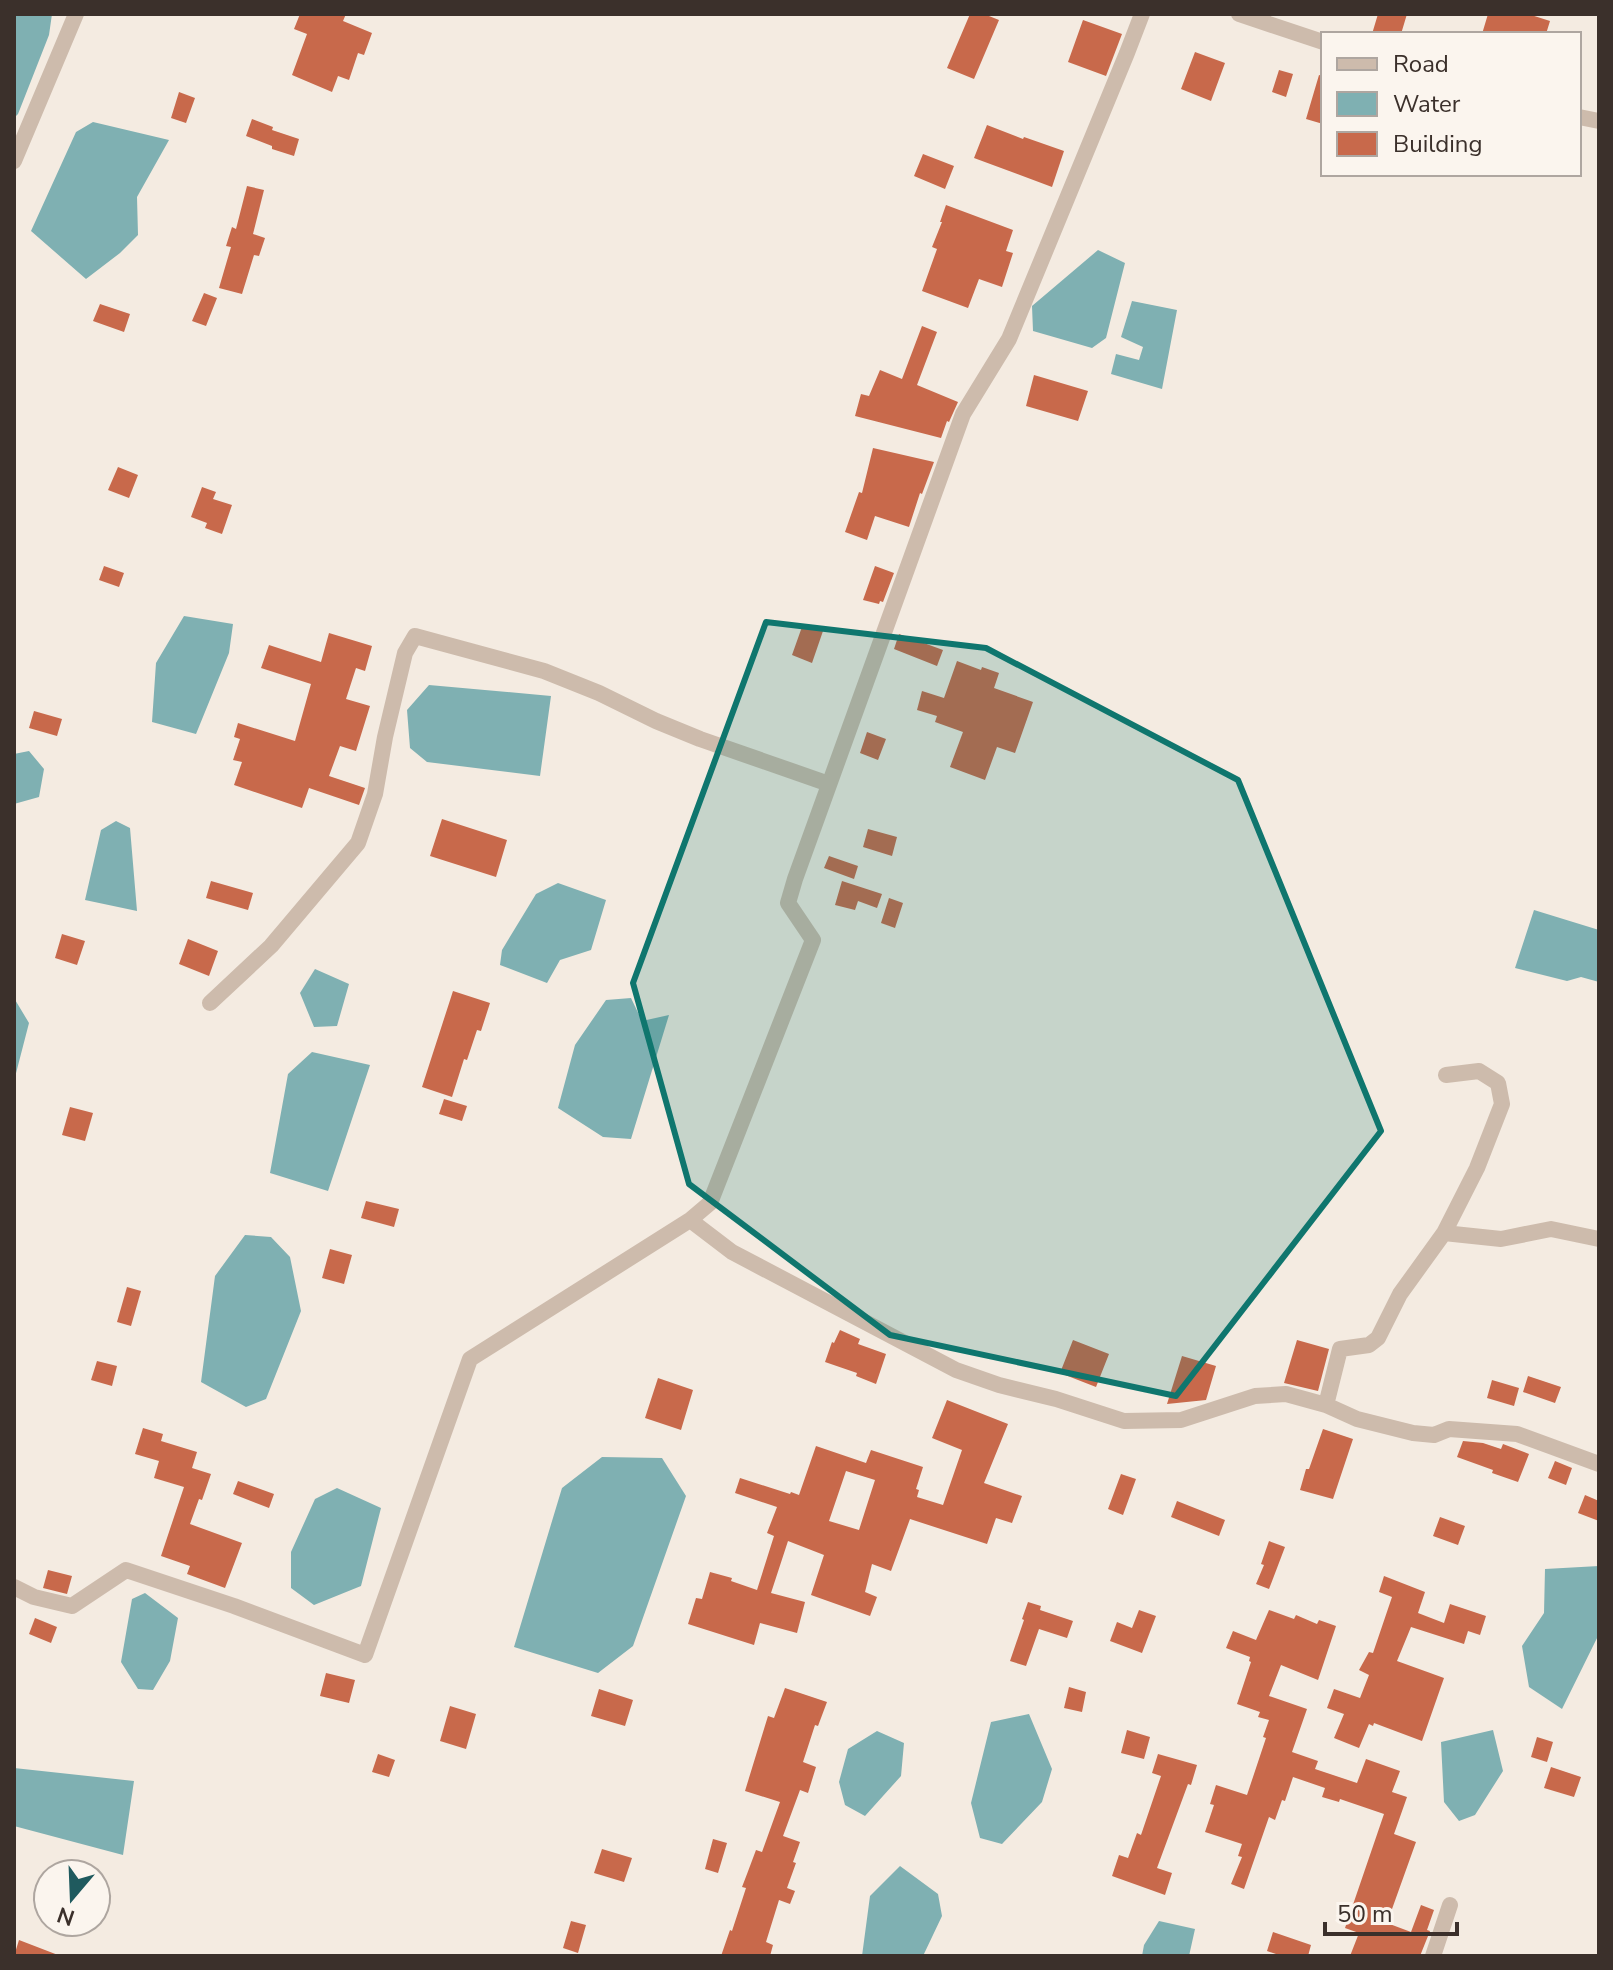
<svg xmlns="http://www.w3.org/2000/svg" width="1613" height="1970" viewBox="0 0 1613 1970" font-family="'Nunito Sans',sans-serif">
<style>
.water{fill:#7fb0b2}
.building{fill:#c8694b;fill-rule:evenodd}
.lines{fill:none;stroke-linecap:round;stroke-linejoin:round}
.street{stroke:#cdbbac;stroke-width:16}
.marked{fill:#0f766e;fill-opacity:0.2;stroke:#0f766e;stroke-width:6;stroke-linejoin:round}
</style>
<rect width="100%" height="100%" fill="#f4ebe1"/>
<path class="water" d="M14,14H52L49,35L18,114L14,118Z
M93,122L169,140L137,197L138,235L120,253L86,279L31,231L76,132Z
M1098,250L1125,263L1106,338L1092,348L1033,331L1032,306Z
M1132,301L1177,310L1162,389L1111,374L1116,354L1139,360L1143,347L1121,337Z
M184,616L233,624L229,653L196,734L152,722L156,663Z
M429,685L551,696L540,776L427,762L410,748L407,710Z
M29,751L44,769L39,797L14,804V754Z
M116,821L130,828L137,911L85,900L101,830Z
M558,883L606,900L591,950L560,960L547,983L500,965L502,950L536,894Z
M1534,910L1599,930V982L1581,977L1567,981L1515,968Z
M315,969L349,984L337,1026L314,1027L300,993Z
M14,998L29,1023L14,1081Z
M631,998L642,1021L669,1015L631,1139L603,1137L558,1108L575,1045L606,1000Z
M312,1052L370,1065L328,1191L270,1173L288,1074Z
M245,1235L271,1237L290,1257L301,1311L266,1399L246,1407L201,1382L215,1276Z
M602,1457L662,1458L686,1496L633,1646L598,1673L514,1647L562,1488Z
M337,1488L381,1508L361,1586L314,1605L291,1588V1552L315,1499Z
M1599,1566V1634L1562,1709L1529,1687L1522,1646L1544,1613L1545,1569Z
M145,1593L178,1618L170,1661L153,1690L138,1689L121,1662L132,1599Z
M1029,1714L1052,1769L1042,1802L1002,1844L980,1838L971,1803L991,1722Z
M1493,1730L1503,1771L1475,1815L1459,1821L1444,1802L1441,1742Z
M877,1731L904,1743L901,1776L865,1816L845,1805L839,1782L848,1749Z
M14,1768L134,1781L123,1855L14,1826Z
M900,1866L938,1894L942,1916L923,1956H862L870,1896Z
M1159,1921L1195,1929L1189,1956H1142L1144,1945Z"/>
<path class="building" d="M300,14H346L343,21L372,33L364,55L358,53L349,80L338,76L332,92L292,75L307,34L294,29Z
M970,14H984L999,20L974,79L947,68Z
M1378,14H1407L1401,34H1372Z
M1488,14H1528L1550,21L1546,34H1482Z
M1083,20L1122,34L1106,76L1068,62Z
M1195,52L1225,63L1211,101L1181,89Z
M1279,70L1293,74L1286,97L1272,92Z
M1319,75L1323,76V124L1306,119Z
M179,92L195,98L186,123L171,118Z
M252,119L273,127L272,130L299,139L294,156L272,149V146L246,136Z
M987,125L1023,139L1024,137L1064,151L1052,187L974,158Z
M923,154L954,166L945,189L914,176Z
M247,186L264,190L253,234L265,238L259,256L254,255L242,294L219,288L231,247L226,246L232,227L236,229Z
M946,205L1013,230L1006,251L1013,253L1002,287L979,279L968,308L922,291L937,249L932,247L942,222H940Z
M204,293L217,298L206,326L192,321Z
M100,304L130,314L124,332L93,321Z
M922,326L937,332L917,385L958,402L949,422L947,421L941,438L855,416L861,394L869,396L880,370L902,379Z
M1034,375L1088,391L1078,421L1026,406Z
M873,448L934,462L922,494L920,493L909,527L875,516L867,540L845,532L859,492L862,493Z
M118,467L138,475L129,498L108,490Z
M202,487L216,492L213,499L232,505L222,534L205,528L207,523L191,517Z
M104,566L124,573L119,587L99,580Z
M875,566L894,573L883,602L880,601L879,604L863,600Z
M803,624L823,631L812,663L792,655Z
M329,633L372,646L365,671L356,668L346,699L370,706L356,751L340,746L329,776L365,788L359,805L309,788L302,808L234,785L242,762L233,760L240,739L234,737L238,723L295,741L311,684L261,668L269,645L321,662Z
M899,634L943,650L937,666L894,649Z
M957,661L981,670L982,667L999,673L994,688L1033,702L1015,753L997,747L985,780L950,767L963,732L935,722L937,716L917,710L922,691L944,698Z
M34,711L62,719L57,736L29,728Z
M867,732L886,739L878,760L860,753Z
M442,819L507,840L496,877L430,856Z
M868,829L897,837L892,856L863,847Z
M829,856L858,866L854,879L824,868Z
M211,881L253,893L248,910L206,898Z
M842,881L882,894L877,908L858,901L855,910L835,905Z
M889,898L903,903L895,928L881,923Z
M62,934L85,941L77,965L55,958Z
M188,939L218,951L209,976L179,964Z
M453,991L490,1003L481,1031L477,1030L467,1060L464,1059L452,1097L422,1087Z
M444,1099L467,1106L462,1121L439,1114Z
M70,1107L93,1113L85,1141L62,1135Z
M366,1201L399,1209L394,1227L361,1218Z
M330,1249L352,1255L344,1284L322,1278Z
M127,1287L141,1291L131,1326L117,1322Z
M840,1330L860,1339L858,1344L886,1354L876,1384L856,1376L857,1373L825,1362L832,1342L834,1343Z
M1073,1340L1109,1354L1096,1387L1060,1373Z
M1297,1340L1329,1349L1318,1391L1284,1383Z
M1182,1356L1216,1366L1206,1400L1167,1404Z
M97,1361L117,1366L112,1386L91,1380Z
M1528,1376L1561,1387L1555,1403L1523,1392Z
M658,1378L693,1390L681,1430L645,1418Z
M1492,1380L1519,1388L1514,1406L1487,1398Z
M947,1400L1008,1424L984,1483L1022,1496L1012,1523L996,1518L987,1544L910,1519L891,1571L872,1564L865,1592L877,1597L870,1616L811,1595L824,1555L788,1541L771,1593L805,1602L797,1633L760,1623L754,1645L688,1624L696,1598L702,1599L710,1572L732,1578L731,1581L757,1590L774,1536L767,1533L777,1507L735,1493L740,1478L790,1494L791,1492L799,1495L816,1446L866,1463L871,1450L923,1467L916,1489L919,1490L917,1497L943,1505L962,1450L932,1438ZM846,1471L875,1480L859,1530L829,1521Z
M143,1428L163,1434L161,1441L197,1452L192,1468L211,1474L202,1500L199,1499L190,1524L242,1543L225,1588L187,1574L190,1566L161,1556L184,1487L154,1478L159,1461L135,1454Z
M1323,1429L1353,1439L1333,1499L1300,1490L1306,1469H1309Z
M1463,1441L1483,1443L1501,1449L1503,1444L1529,1454L1518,1482L1492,1473L1493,1470L1457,1457Z
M1555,1461L1572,1468L1566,1485L1548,1478Z
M1121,1474L1136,1479L1123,1515L1108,1509Z
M238,1481L274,1494L269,1508L233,1494Z
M1585,1495L1599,1501V1521L1578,1513Z
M1177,1501L1225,1520L1219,1536L1171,1517Z
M1440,1517L1465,1526L1458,1545L1433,1536Z
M1269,1541L1285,1547L1269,1589L1256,1584L1264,1565L1261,1564Z
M48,1570L72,1576L67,1594L43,1588Z
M1384,1576L1425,1592L1418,1613L1444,1623L1450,1604L1486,1616L1480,1635L1468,1631L1464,1644L1411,1627L1397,1661L1444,1678L1422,1741L1374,1723L1373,1726L1369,1724L1359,1748L1334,1738L1344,1714L1327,1708L1334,1689L1360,1698L1369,1675L1359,1670L1369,1652L1373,1653L1392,1597L1379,1592Z
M1028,1602L1041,1606L1040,1610L1073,1621L1067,1638L1039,1629L1026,1666L1010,1661L1024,1620L1022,1619Z
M1139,1610L1156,1616L1142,1653L1110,1641L1117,1622L1132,1628Z
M1269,1610L1294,1619L1296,1615L1317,1624L1319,1620L1336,1626L1318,1680L1281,1665L1269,1696L1307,1709L1292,1752L1318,1761L1315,1769L1357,1783L1366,1759L1400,1771L1392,1792L1407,1797L1394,1834L1416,1842L1387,1923L1411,1932L1421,1905L1434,1910L1427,1930L1430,1931L1420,1956H1350L1359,1933L1345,1928L1384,1814L1340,1799L1339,1802L1322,1797L1325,1788L1293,1777L1285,1801L1282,1800L1275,1820L1269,1817L1244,1889L1231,1884L1242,1857L1238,1856L1242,1844L1205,1832L1214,1805L1210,1804L1216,1785L1247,1795L1266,1738L1263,1737L1269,1720L1258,1717L1260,1712L1237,1704L1251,1662L1249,1661L1250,1657L1226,1648L1233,1631L1256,1640Z
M35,1618L57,1627L51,1643L29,1634Z
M326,1673L355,1680L349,1703L320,1696Z
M1069,1687L1086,1692L1082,1712L1064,1708Z
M785,1688L827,1702L818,1726L815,1725L803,1762L816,1767L808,1793L800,1790L783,1836L800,1842L793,1862L796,1863L787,1888L795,1891L790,1904L779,1900L766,1942L773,1945L770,1956H721L730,1930L732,1931L746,1888L742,1887L747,1874L756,1850L762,1852L780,1802L745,1791L768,1716L774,1718Z
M599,1689L633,1700L625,1726L591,1716Z
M450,1706L476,1714L466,1749L440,1741Z
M1127,1730L1150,1737L1144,1759L1121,1753Z
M1537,1737L1553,1742L1547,1762L1531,1757Z
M378,1754L395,1760L389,1777L372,1772Z
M1158,1754L1197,1765L1191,1785L1188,1784L1157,1868L1172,1873L1165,1895L1112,1876L1119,1855L1128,1858L1137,1833L1141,1835L1161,1776L1152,1773Z
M1551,1767L1581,1777L1574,1797L1544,1788Z
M713,1839L727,1843L718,1873L705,1869Z
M602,1849L632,1858L624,1882L594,1873Z
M571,1921L586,1925L578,1953L563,1948Z
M1273,1932L1311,1945L1308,1956H1282L1267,1951Z
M19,1940L58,1955V1956H14Z"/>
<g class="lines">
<path class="street" d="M1239,14L1323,42
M1579,117L1599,121
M14,161L76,14
M210,1003L271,946L358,843L375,794L385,737L405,653L415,636L544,671L599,693L656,721L700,739L829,784
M690,1220L732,1252L956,1370L999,1385L1056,1399L1124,1421L1181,1420L1255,1396L1286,1394L1326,1405L1357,1419L1413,1433L1434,1435L1449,1429L1517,1434L1599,1464
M1444,1233L1501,1239L1551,1229L1599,1239
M1326,1405L1340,1349L1369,1345L1378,1338L1400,1294L1444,1233L1477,1168L1502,1104L1498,1083L1479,1071L1446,1075
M14,1587L34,1597L72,1606L126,1570L234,1606L365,1655L470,1359L690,1220L710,1203L813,940L788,903L795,879L963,414L1009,339L1127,53L1142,14
M1433,1956L1450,1905"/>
</g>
<path class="marked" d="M766,622L986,648L1238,780L1381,1131L1176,1396L890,1335L689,1184L633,983Z"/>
<rect width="1613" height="1970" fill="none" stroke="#3b302b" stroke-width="32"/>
<rect x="1321" y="32" width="260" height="144" fill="#fbf5ee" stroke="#aea6a0" stroke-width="2"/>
<rect x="1337" y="58" width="40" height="12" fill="#cdbbac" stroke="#aea6a0" stroke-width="2"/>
<text x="1393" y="72" font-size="24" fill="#3b302b">Road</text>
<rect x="1337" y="92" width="40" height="24" fill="#7fb0b2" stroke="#aea6a0" stroke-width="2"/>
<text x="1393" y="112" font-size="24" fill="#3b302b">Water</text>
<rect x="1337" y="132" width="40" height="24" fill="#c8694b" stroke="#aea6a0" stroke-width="2"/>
<text x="1393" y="152" font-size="24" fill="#3b302b">Building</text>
<g transform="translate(72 1898) rotate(199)"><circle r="38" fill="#fbf5ee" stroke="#aea6a0" stroke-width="2"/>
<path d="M0-6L14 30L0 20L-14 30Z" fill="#1f5a5e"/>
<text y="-12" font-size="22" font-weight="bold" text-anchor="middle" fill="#3b302b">N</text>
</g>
<path d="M1325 1922v12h132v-12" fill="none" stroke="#3b302b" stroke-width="4"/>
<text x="1337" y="1922" font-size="24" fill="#3b302b" stroke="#fbf5ee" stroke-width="6" paint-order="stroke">50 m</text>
</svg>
